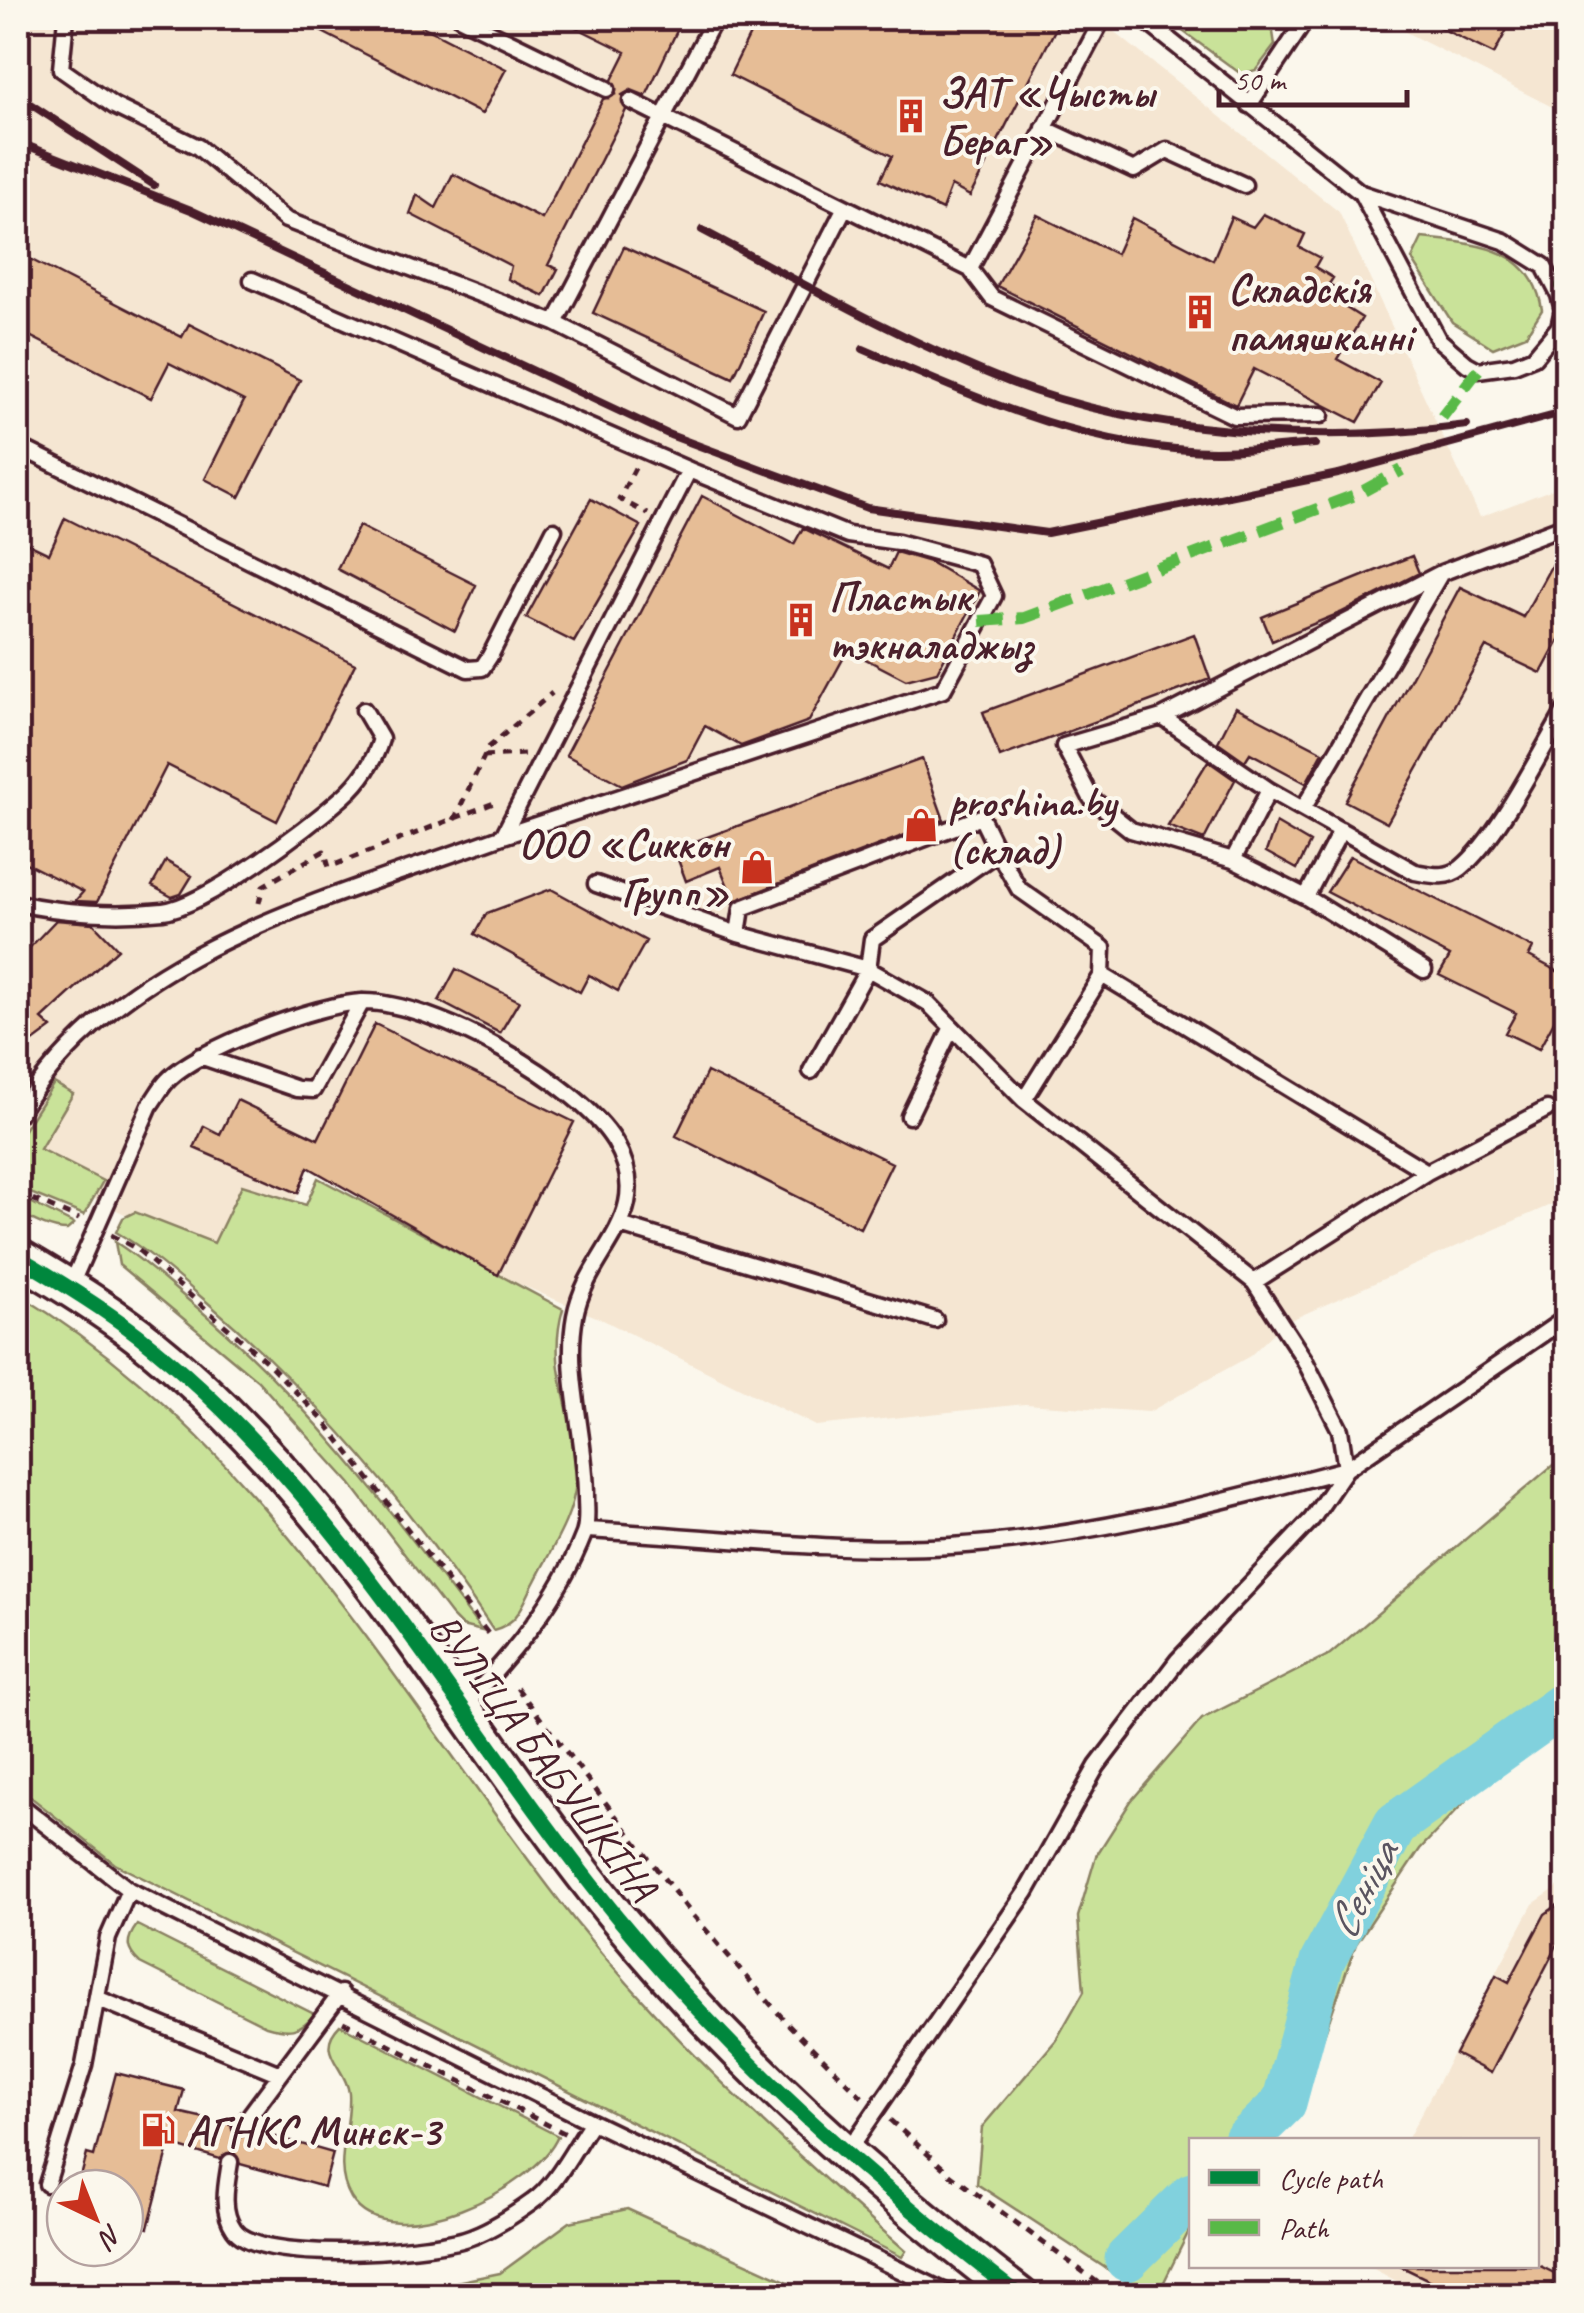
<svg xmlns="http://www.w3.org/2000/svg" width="1584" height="2313" viewBox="0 0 1584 2313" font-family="Caveat,sans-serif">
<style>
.built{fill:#f5e6d2}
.green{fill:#c9e299;stroke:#8a8062;stroke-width:2.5}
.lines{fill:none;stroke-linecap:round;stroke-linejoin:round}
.river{stroke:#81d1dd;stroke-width:45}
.building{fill:#e6bd96;stroke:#4a1f2b;stroke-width:2.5}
.service-casing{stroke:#4a1f2b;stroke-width:21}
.tertiary-casing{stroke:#4a1f2b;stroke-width:42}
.path{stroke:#4a1f2b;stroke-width:5;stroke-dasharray:8 8;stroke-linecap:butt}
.service{stroke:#fbf7ec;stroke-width:14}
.tertiary{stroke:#fbf7ec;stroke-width:35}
.rail{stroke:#4a1f2b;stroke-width:8}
.quiet{stroke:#58b947;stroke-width:12;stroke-dasharray:25 12;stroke-linecap:butt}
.cycleway-casing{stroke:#fbf7ec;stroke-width:21}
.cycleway{stroke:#00873e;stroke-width:15}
.labels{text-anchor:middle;stroke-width:8;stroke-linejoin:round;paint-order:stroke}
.poi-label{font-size:42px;font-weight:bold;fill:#4a1f2b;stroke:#fbf7ec;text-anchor:start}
.street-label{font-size:42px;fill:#4a1f2b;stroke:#fbf7ec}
.water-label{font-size:45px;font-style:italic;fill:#5a5460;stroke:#fbf7ec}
</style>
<rect width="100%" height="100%" fill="#fbf7ec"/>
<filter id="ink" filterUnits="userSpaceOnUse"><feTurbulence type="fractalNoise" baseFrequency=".01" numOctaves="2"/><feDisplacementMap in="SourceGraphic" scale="20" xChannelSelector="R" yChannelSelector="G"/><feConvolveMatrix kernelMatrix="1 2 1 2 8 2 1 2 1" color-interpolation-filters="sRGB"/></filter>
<g filter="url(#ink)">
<path class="built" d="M18,18H1097L1339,212L1480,517L1566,484V1198L1284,1323L1250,1356L1149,1412L1025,1404L816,1426L601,1319L498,1275L308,1168L263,1284L18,1160Z
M1378,18H1566V114Z
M1566,1881V2295H1423L1368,2266H1536V2140H1407L1533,1904Z"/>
<path class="green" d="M1165,18H1261L1273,32L1275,45L1256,70L1241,74Z
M1422,238C1475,244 1533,246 1542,310L1526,335L1493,348L1452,322L1412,259Z
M54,1083L73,1094L40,1149L103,1181L84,1215L18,1188V1139Z
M318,1178L563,1309C544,1374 581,1420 576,1482C573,1518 551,1549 535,1581C523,1603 520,1623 493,1630C413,1510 316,1396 207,1302C178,1277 149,1251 116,1232L123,1218L135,1212L214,1243L242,1185L306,1205Z
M18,1196L74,1224L67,1230C50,1230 33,1220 18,1212Z
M115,1242C144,1260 167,1283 193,1304C308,1400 392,1512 482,1631L462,1626L451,1615L350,1483L257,1380L119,1265Z
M18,1294C263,1441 402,1702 575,1921C674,2045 788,2147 906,2251L902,2257L115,1864L18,1787Z
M1566,1454V1729L1476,1790L1420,1849L1356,1944L1302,2098L1272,2140H1192L1191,2227L1160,2290L1133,2286L977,2184L982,2127L1056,2040L1084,1991L1078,1917L1096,1856L1131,1801L1202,1719L1330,1654Z
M137,1925L314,2014C300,2033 287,2032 266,2026L140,1963C126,1950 125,1941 137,1925Z
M340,2025L558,2136C537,2188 389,2260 351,2198C331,2164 352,2129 349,2093C346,2066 313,2052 340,2025Z
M627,2209L817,2295H393L500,2273L570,2222Z"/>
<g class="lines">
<path class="river" d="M1246,2140L1284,2103L1322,1962L1396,1824L1566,1703
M1127,2259L1192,2195"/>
</g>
<path class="building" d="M295,18H406L506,69L482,114Z
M557,18H683L646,96L631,90L622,95L626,110L548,265L558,269L544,296L508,279L511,266L410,214L417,195L436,208L453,174L542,219L603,99L616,94L612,80L626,52Z
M758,18H1061L970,196L951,186L942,210L880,180L892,156L730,75Z
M1420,18H1513L1494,54Z
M1263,214L1305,234L1299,247L1320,258L1315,267L1333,278L1329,284L1350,297L1343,306L1362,318L1337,359L1381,383L1358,422L1254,369L1236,405L997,286L1037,215L1116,254L1132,218L1213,260L1231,217L1253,227Z
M624,247L764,311L733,378L593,313Z
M18,253L182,337L189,324L300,380L240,497L205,479L244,401L169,363L151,398L18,330Z
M702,496L794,544L803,528L888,569L896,552L930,562L980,591L937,672L906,680L848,650L809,721L741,746L705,726L687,760L622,785L566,755Z
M591,499L641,526L574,642L526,618Z
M65,518L355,664L277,821L167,765L97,902L75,901L83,892L18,859V539L49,554Z
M359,526L476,585L455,631L337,569Z
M1566,539V627L1541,673L1486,647L1387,823L1345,801L1460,587L1523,617Z
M1412,556L1419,573L1340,613L1272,641L1262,617Z
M1194,634L1210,679L1000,757L983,712Z
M1236,707L1323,752L1306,783L1250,753L1245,761L1218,742Z
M922,759L944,820L734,901L720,867L686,881L674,849Z
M1208,761L1235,780L1204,840L1168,826Z
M1276,823L1310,843L1297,869L1266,852Z
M1350,856L1533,948L1529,956L1566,976V999L1539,1049L1505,1033L1516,1013L1439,975L1450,956L1327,892Z
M166,861L192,876L181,894L172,897L152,886Z
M551,889L646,941L618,991L589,975L580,992L475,934L487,913Z
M56,920L93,923L118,949L42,1019L52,1028L18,1053V960Z
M456,969L519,1001L500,1033L439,1001Z
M375,1024L574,1122L498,1275L308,1167L298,1193L194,1148L204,1126L220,1134L237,1100L318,1139Z
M707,1072L892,1163L860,1228L676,1136Z
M1566,1899V1928L1491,2073L1455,2054L1496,1975L1509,1982L1545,1914Z
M116,2073L184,2090L178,2112L231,2124L239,2137L252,2130L333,2153L324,2187L240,2164L233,2152L220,2159L170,2144L148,2228L125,2222V2188H78L87,2154L94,2156Z
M1400,2266H1540L1558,2275L1546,2296H1462Z"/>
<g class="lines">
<g class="service-casing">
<path id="service" d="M66,18L61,69L114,106L198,147L286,220L555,323L738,416L845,207
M461,18L607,89
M1142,18L1361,193L1504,241L1544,266L1559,295L1563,310L1559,327L1534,357L1514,365L1478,370L1467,364L1438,339L1361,193
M1286,18L1301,26
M631,101L970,269L1103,18
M1249,105L1307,18
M1044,128L1134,170L1167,150L1244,185
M970,269L992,298L1234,416L1321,415
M555,323L715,18
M18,446L468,669L482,668L490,656L554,530
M1162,717L1269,790L1415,872C1432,875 1447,879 1461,868C1499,837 1540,752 1566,709
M1269,790L1233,860L1306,897L1341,830
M1303,809L1441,573L1566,525
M503,836L943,690L994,596L979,564L898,542L848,535L689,470
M998,852L1019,889L1103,948L1102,975L1024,1100
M1233,860L1131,830L1091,798L1064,746L1162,717L1441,573
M1306,897L1424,970
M18,903C61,913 118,916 163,911C206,906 310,826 344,796C361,781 375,760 381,739L364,710
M738,934L742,908L981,817L998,852L872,939L868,969L811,1071
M1102,975L1427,1172L1254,1282
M200,1056L297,1089L313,1090L362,1002
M18,1115C118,948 332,899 503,836L689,470L252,280
M909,1116L952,1027
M1427,1172L1547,1109
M620,1225L935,1320
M71,1285L150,1105C156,1097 161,1087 168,1080C197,1049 319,1003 363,1002C433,1001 580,1083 615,1142C658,1216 587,1250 575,1316C564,1375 586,1436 586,1496C586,1508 588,1523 584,1534C558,1601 512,1655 463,1706
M586,1530C707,1536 829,1553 951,1546C1085,1538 1216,1503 1346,1469L1340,1430L1304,1359L1254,1282L1024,1100L928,1003L868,969L738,934L596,884
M18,1803L129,1890L592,2122L954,2296
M99,1999L280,2074
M241,2127L341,1993
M848,2151L1026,1892L1097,1766L1178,1660L1312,1519L1346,1469L1566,1318
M230,2162C227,2183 220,2209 234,2229C259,2265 425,2251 465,2239C487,2232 514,2215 532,2202C556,2186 575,2146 592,2122
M47,2184L84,2065L108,1938L129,1890"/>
</g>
<g class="tertiary-casing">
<path id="tertiary" d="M18,1257C59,1281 100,1306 138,1335C339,1492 460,1724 618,1918C736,2062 873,2183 1020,2296"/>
</g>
<path class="path" d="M635,468L619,499L648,514
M484,756L526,754
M454,820L488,748L552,693
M259,903L263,886L324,851L329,867L499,801
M18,1193L79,1219
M111,1235L137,1249L269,1364L326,1423L489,1635
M517,1688L686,1907L786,2022L862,2097
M343,2022L566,2134
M890,2120L951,2175L1116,2296"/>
<use href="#service" class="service"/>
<use href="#tertiary" class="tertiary"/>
<path class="rail" d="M18,96L154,185
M18,142L191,210L670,435L867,508L1047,533L1338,474L1566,412
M702,230C803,283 903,341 1009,382C1147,435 1322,444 1467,425
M863,349C977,398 1089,450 1215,451C1249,451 1282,446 1315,444"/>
<path class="quiet" d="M1556,282L1566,288
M1442,417L1478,370
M980,621L1024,618L1358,494L1402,470"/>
<g class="cycleway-casing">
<path id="cycleway" d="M18,1257C59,1281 100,1306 138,1335C339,1492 460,1724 618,1918C736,2062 873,2183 1020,2296"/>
</g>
<use href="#cycleway" class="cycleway"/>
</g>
</g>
<defs>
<g id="building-bare" transform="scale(2.7)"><path d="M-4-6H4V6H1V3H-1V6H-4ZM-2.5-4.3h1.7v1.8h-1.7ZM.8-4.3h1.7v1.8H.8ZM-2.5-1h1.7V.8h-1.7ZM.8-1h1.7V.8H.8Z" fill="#c8321e" stroke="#fbf7ec" stroke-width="2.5" paint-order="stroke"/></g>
<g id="shop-bare" transform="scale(2.7)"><path d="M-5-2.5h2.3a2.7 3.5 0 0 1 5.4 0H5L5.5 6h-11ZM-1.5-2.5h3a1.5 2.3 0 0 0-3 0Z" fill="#c8321e" stroke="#fbf7ec" stroke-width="2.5" paint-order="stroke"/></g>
<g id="fuel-bare" transform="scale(2.7)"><path d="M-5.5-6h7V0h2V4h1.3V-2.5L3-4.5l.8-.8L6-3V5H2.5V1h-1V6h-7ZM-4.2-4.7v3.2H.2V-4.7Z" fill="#c8321e" stroke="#fbf7ec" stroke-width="2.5" paint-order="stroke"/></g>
</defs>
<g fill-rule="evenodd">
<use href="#building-bare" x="911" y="116"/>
<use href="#building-bare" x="1200" y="312"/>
<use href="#building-bare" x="801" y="620"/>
<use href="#shop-bare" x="921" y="825"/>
<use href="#shop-bare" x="757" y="867"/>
<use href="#fuel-bare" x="158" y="2130"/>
</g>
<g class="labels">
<g class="poi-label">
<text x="939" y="107">ЗАТ «Чысты<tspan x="939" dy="48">Бераг»</tspan></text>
<text x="1228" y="303">Складскія<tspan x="1228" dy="48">памяшканні</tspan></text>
<text x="829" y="611">Пластык<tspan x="829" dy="48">тэкналаджыз</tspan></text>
<text x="949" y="816">рroshina.by<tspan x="949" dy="48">(склад)</tspan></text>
<text x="729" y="858" text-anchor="end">ООО «Сиккон<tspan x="729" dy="48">Групп»</tspan></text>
<text x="186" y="2145">АГНКС Минск-3</text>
</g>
<g class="street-label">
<text transform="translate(544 1756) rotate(53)" y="15">ВУЛІЦА БАБУШКІНА</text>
</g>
<g class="water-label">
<text transform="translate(1361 1889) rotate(-62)" y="16">Сеніца</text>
</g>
</g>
<rect width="1584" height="2313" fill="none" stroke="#fbf7ec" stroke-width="60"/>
<rect x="30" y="30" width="1524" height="2253" fill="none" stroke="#4a1f2b" stroke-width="4" filter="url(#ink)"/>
<rect x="1189" y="2138" width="350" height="130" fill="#fbf7ec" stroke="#b4a19f" stroke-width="2.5"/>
<rect x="1209" y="2170" width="50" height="15" fill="#00873e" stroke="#b4a19f" stroke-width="2.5"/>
<text x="1279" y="2188" font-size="30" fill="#4a1f2b">Cycle path</text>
<rect x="1209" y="2220" width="50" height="15" fill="#58b947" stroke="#b4a19f" stroke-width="2.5"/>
<text x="1279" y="2238" font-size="30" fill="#4a1f2b">Path</text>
<g transform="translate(95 2218) rotate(137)"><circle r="48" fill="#fbf7ec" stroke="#b4a19f" stroke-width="2.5"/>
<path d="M0-8L18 38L0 25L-18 38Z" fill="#c8321e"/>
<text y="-15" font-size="28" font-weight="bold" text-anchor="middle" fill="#4a1f2b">N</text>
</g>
<path d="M1219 90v15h188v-15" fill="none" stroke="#4a1f2b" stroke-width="5"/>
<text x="1234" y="90" font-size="30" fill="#4a1f2b" stroke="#fbf7ec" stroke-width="8" paint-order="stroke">50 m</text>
</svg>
